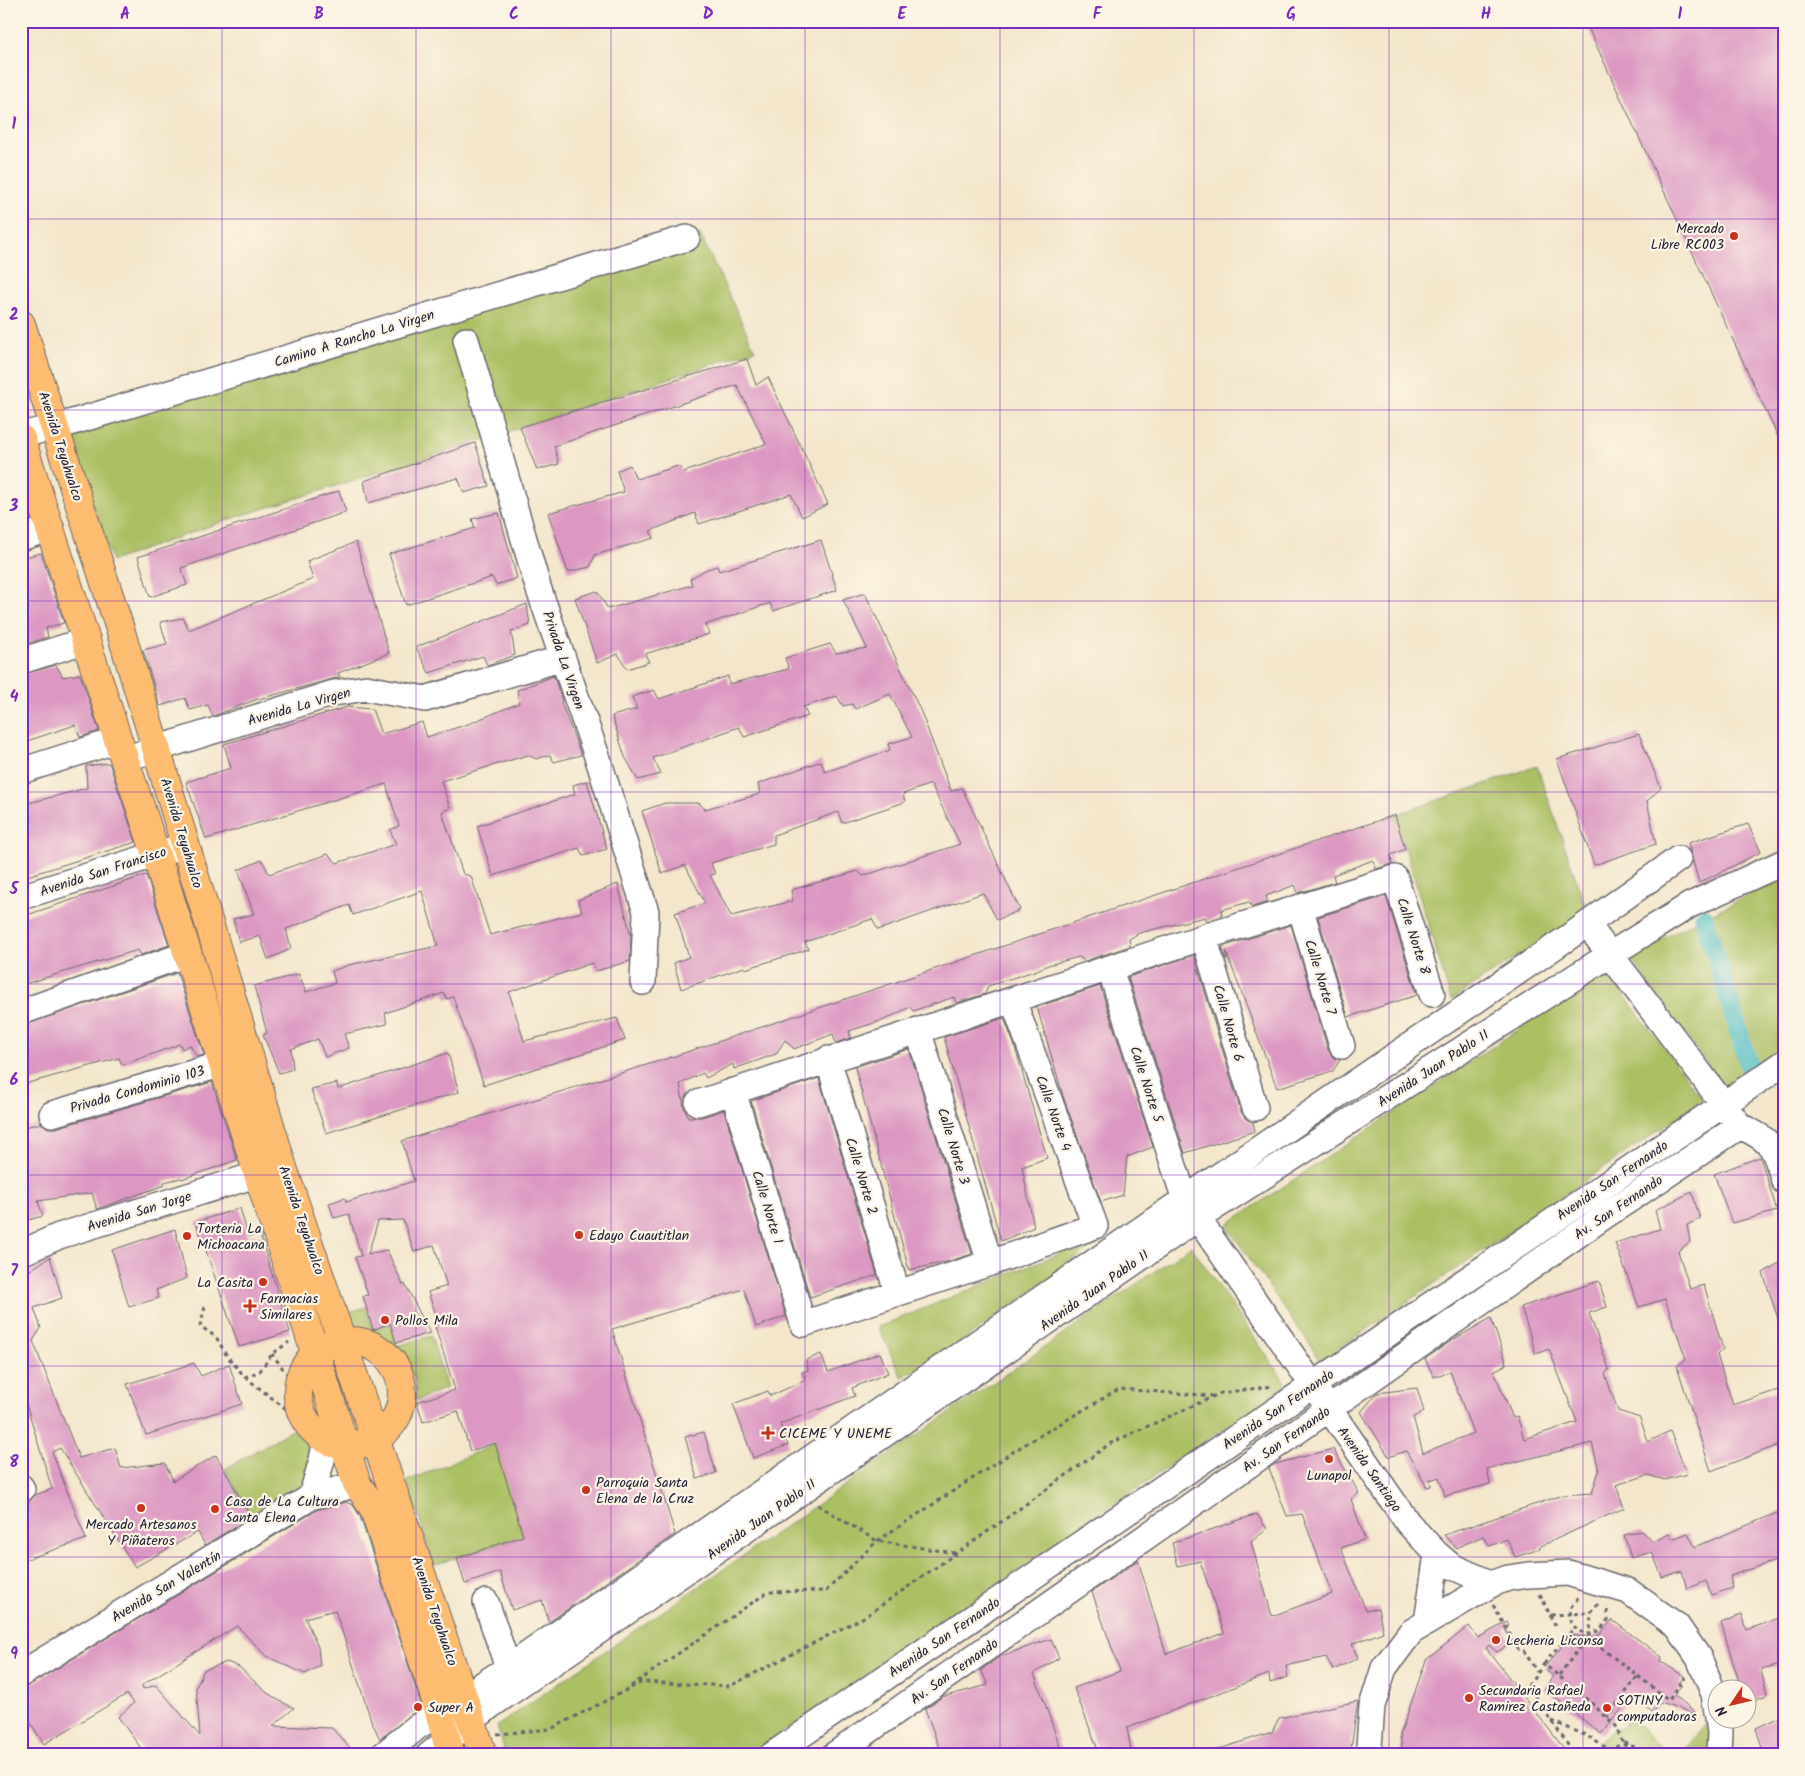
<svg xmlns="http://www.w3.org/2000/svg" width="1805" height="1776" viewBox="0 0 1805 1776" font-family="Kalam,sans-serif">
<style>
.green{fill:#abc064;stroke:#667150}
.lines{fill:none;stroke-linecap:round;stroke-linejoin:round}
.canal{stroke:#4fbdc4;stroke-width:19}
.building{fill:#dc98c2;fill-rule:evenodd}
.minor-casing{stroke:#6b676d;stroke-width:28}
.major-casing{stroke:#6b676d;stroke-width:30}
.path{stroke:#6b676d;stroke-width:3;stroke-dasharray:4 4;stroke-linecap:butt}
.minor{stroke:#fff;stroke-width:25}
.major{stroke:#febc70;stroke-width:28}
.grid{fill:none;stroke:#7b2cbf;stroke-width:1;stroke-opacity:0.55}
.poi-dot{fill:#c8321e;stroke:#fcf5e5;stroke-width:2}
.labels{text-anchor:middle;stroke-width:4.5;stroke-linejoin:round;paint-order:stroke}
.poi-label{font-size:14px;fill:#22223b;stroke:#fcf5e5;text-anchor:start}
.street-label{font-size:14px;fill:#22223b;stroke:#fcf5e5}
.neatline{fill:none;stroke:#7b2cbf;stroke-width:2}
.grid-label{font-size:16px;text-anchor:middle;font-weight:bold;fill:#7b2cbf}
</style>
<rect width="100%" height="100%" fill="#fcf5e5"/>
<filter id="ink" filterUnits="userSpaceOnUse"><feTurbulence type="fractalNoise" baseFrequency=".02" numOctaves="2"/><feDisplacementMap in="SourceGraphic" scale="10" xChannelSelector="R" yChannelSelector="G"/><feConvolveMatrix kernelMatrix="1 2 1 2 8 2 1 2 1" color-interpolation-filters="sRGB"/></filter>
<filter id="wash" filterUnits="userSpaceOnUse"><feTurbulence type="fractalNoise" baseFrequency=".0096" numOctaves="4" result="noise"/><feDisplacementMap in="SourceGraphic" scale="20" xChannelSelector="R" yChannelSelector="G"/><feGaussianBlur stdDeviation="1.12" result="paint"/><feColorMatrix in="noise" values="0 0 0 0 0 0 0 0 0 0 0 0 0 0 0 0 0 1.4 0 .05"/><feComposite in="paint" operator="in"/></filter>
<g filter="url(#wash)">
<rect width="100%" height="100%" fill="#f3e6cb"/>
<path class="green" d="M700,234L755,350L486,439L224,521L112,561L68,433L672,245Z
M1537,766L1587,911L1451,1000L1395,815Z
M1784,878V1045L1724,1087L1631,958L1680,929Z
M1606,971L1703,1100L1321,1361L1226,1225Z
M1112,1232L934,1362L902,1377L878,1327Z
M1191,1246L1287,1385L750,1755H506L497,1726Z
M366,1307L373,1330L390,1323L397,1346L431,1336L447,1388L415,1401C415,1395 416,1387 415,1381C407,1356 384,1336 358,1338L346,1313Z
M293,1429L301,1435L307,1447L309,1470L304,1485L253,1520L225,1469Z
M496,1444L523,1536L434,1565L407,1481Z
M1711,1717L1709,1755H1679Z
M1628,1718L1670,1755H1583L1612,1731L1622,1728Z"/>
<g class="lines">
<path class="canal" d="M1709,936L1704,917L1750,1069"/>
</g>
<g id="blocks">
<path class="building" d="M1585,21H1784V450Z
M747,359L756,385L768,377L828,504L802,517L791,494L699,524L695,513L650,531L654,538L595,555L590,567L568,572L548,513L624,492L617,471L630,465L636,479L678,466L684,472L766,444L737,385L554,446L559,464L537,470L520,427Z
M475,443L489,486L464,493L458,478L368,503L364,481Z
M21,491L31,520L21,523Z
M339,491L346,512L181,568L187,585L150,597L138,557Z
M499,513L517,578L496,585L492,577L406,605L389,554L475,528L472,519Z
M821,540L837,590L773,611L770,603L705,625L709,634L645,654L649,662L627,669L618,654L597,663L575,598L597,591L608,609L692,585L690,579L705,570L717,566L719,571Z
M356,542L389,653L338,673L340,677L255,700L213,716L208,705L190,710L185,698L160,706L143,650L167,644L160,622L183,618L189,630L313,579L307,561Z
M41,553L64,623L46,628L48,637L26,644L21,628V558Z
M865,593L921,712L951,791L962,788L1020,910L997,920L983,893L878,930L872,919L805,942L809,949L745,969L744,967L681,989L674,963L689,957L675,913L705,903L685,865L662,874L642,811L665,803H699L705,809L760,794L758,784L821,761L825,772L890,750L888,744L912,737L890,694L855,709L852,704L843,706L837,696L803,707L808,716L744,737L739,727L653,758L661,774L638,780L625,757L612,716L637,709L632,697L654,690L659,699L728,676L729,684L789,669L785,658L830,644L836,653L867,648L843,600ZM931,784L960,844L863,876L858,871L791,890L793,901L731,916L710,875L715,874L711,863L774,844V835L838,812L842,823L905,802L903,794Z
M527,604L530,625L511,631L515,655L487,665L483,656L429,673L416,647Z
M56,665L63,677L80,674L99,731L80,737L75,725L21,743V675Z
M554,676L562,701L561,702L581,755L554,762L550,755L536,759L528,755L441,781L450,808L442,812L463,874L471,876L490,935L582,912L578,900L618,884L631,936L630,961L596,971L592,963L509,992L524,1041L617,1018L625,1040L484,1085L453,997L447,999L444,993L385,1013L387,1024L344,1034L349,1048L325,1057L318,1039L291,1049L293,1069L279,1073L263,1035L267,1033L254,986L299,974L306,992L335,983L332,971L349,965L438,946L422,891L353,915L349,905L286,929L291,949L268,959L260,936L239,942L233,919L254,914L238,870L262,860L269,874L328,854L337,863L396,844L390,830L399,826L386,784L206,839L186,782L231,768L224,744L347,707L372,709L381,734L422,722L427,737L468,724L519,703L517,690Z
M1639,734L1661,788L1647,801L1656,844L1594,865L1557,759Z
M109,763L136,842L21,878V805L87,788L86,766Z
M587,781L607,849L583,856L579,848L493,876L477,826L575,794L573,785Z
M1395,815L1405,849L1391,855L1392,864L1376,869L1373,860L1333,875L1335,882L1298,893L1295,885L1266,896L1268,902L1252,907L1249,902L1221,910L1222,916L1207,921L1205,917L1139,933L1129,939L1130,946L1085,961L1079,957L1048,965L1037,970L988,986L985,994L956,1003L954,997L913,1011L910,1007L884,1020L849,1031L851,1038L836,1043L833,1034L794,1049L785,1040L776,1054L734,1069L733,1064L706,1078L703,1073L680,1084L684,1107L688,1117H702L724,1110L786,1316L756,1327L744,1289L612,1329L675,1534L549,1622L542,1600L512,1610L500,1572L465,1584L457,1558L523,1536L495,1443L470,1451L458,1411L423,1422L417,1402L455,1390L433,1320L437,1318L428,1292L447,1286L434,1245L414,1252L403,1220L378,1221L368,1254L387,1250L403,1285L405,1284L430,1333L396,1343L390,1323L373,1330L363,1296L368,1295L355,1257L361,1256L349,1214L334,1218L329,1203L345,1198L346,1202L414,1181L402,1141L672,1057Z
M1748,824L1761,852L1699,883L1688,843Z
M146,875L169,945L141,955L138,950L21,985V917Z
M1386,896L1417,995L1348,1017L1318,917Z
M1291,925L1328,1050L1333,1057L1340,1060L1333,1071L1277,1088L1226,951L1227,960H1226L1222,947Z
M1194,955L1241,1112L1246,1119L1253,1122L1255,1131L1185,1153L1128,977Z
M177,973L204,1055L197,1057L190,1045L182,1049L180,1044L122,1065L119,1058L21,1085V1026Z
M1100,986L1153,1147L1127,1157L1123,1195L1101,1202L1064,1099L1037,1007Z
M1004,1018L1014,1044L1047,1158L1022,1167L1034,1227L1001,1241L944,1037Z
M909,1049L972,1254L946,1262L909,1270L855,1067Z
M448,1053L459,1092L326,1133L311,1089L337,1083L338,1089Z
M819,1078L877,1275L810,1297L751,1101Z
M212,1082L237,1160L182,1179L181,1178L164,1182L165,1185L97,1209L92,1193L38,1201L43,1216L21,1222V1128L41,1123L48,1128H56Z
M1760,1157L1777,1211L1732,1223L1714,1174Z
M1692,1192L1700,1219L1687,1225L1690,1242L1678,1251L1690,1289L1704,1285L1723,1349L1717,1355L1733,1405L1784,1388V1443L1711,1471L1677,1366L1686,1359L1665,1299L1639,1307L1615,1243L1660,1229L1655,1210Z
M240,1208L248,1236L260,1235L290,1332L239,1347L196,1222Z
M175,1229L187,1278L156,1290L159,1298L129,1307L112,1250Z
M50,1257L62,1298L34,1308L41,1328L33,1341L79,1458L115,1448L121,1468L165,1463L173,1481L216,1455L251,1517L205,1545L198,1532L135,1567L60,1448L52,1452L86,1539L21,1561V1503L29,1502L35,1495L52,1489L21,1387V1276Z
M1784,1260V1327L1781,1328L1763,1273Z
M1599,1281L1607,1307L1589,1313L1609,1369L1605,1374L1618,1411L1640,1418L1648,1442L1670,1431L1687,1474L1665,1480L1648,1475L1616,1485L1624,1508L1539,1547L1540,1549L1515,1557L1507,1539L1490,1546L1483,1536L1456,1548L1444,1535L1563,1495L1592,1493L1599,1471L1592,1443L1487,1469L1490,1484L1445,1496L1439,1477L1430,1480L1431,1486L1427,1487L1406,1451L1389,1457L1361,1412L1377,1393L1417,1388L1424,1412L1413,1417L1423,1453L1473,1433L1450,1371L1434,1377L1425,1359L1451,1341L1491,1318L1507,1364L1494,1371L1513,1418L1517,1416L1524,1439L1577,1422L1549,1349L1536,1354L1521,1307Z
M880,1353L888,1373L852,1388L855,1396L780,1424L788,1445L753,1458L733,1404L768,1391L770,1396L806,1380L802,1372L808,1370L806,1360L821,1354L828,1372Z
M194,1363L201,1376L229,1364L242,1404L146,1435L127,1384Z
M704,1432L716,1473L697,1479L685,1437Z
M1333,1449L1359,1493L1351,1499L1365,1539L1341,1548L1366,1611L1378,1608L1383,1632L1352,1644L1358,1658L1333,1670L1326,1657L1286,1666L1288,1677L1270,1683L1269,1674L1127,1728L1132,1755H1100L1074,1688L1120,1671L1092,1592L1138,1560L1166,1654L1224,1633L1200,1561L1178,1566L1172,1543L1257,1514L1267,1529L1251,1542L1272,1616L1332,1594L1302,1514L1287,1516L1269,1468L1275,1464Z
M346,1502L353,1505L360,1516L422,1707L380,1739L371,1720L335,1610L305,1618L318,1647L320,1666L305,1674L266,1656L237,1626L142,1685L143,1689L156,1685L200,1736L196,1687L204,1670L227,1662L239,1667L266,1692L278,1700L294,1708L273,1726L332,1728L356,1755H146L118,1717L134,1703L127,1694L44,1744L21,1708V1688L28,1686L317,1510Z
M1784,1510V1558L1730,1576L1733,1588L1711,1595L1706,1581L1687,1589L1682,1571L1662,1577L1652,1552L1631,1558L1624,1535L1641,1531L1653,1542L1669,1534L1672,1539L1688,1533L1695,1547Z
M1742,1614L1747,1630L1784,1616V1664L1761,1670L1767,1695L1748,1702V1688H1741L1721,1623Z
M1612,1620L1662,1657L1660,1661L1684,1676L1680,1683L1682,1686L1674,1695L1695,1712L1694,1714L1661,1702L1652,1712L1633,1695L1601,1734L1545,1689L1553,1676L1544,1668L1571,1635L1592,1638L1600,1634Z
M1507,1622L1509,1625L1505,1629L1512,1643L1497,1652L1489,1645L1486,1648L1569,1755H1403L1400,1735L1426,1660L1469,1626L1478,1638Z
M1051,1639L1059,1658L1034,1673L1063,1755H942L925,1709L942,1697L988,1685L981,1670L1001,1656Z
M1358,1701L1350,1755H1210V1752L1272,1732L1279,1718Z
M1784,1715V1755H1764L1756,1728Z"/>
</g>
</g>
<g filter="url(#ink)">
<use href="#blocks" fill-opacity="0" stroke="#6b676d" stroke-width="1"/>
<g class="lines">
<g class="minor-casing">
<path id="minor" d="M466,340L538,587L599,762L646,912L643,982
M21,435L63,425L687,238
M21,538L51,528
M21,661L87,640
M124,759L334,693L366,688L425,699L563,658
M21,771L118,740
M21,897L186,845
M1300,907L1342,1046
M1587,924L1740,1126C1774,1142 1774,1147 1784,1181
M1204,937L1255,1108
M1110,969L1185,1200L1408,1523L1437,1554L1451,1566L1492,1584
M21,1012L187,954
M918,1030L990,1263
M828,1059L897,1292
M733,1091L803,1324L990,1263L1095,1226L1013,1000
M698,1103L1204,937L1395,878L1432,994
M52,1114L223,1064
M21,1253L59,1236L259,1174
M21,1487L22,1489
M311,1497L322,1460L326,1439
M486,1602L508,1668
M1427,1622L1437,1554
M21,1674L311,1497L357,1484
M1718,1718L1720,1732L1719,1755
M383,1755L417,1727L508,1668L1172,1208L1576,932L1678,859
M429,1755L490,1706L1198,1218L1611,954L1690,905L1784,862
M772,1755L1784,1063
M834,1755L1606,1215L1740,1126
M1370,1755L1369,1746L1372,1706L1384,1668L1411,1632L1492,1584L1508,1578L1529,1575L1568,1573L1628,1591L1677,1626L1699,1658L1714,1694L1718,1717"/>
</g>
<g class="major-casing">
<path id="major" d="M21,324L120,629L283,1168L483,1755
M21,439L118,740L152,842L357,1484L374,1509L437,1704L451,1755
M298 1393a52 52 0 1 1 104 0a52 52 0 1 1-104 0Z"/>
</g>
<path class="path" d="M205,1307L200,1326L216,1337L227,1356L245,1377L260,1371L272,1354L289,1342
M245,1377L286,1409L293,1382L272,1354
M818,1505L877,1541L955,1553
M1540,1594L1550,1615L1591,1613
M1578,1598L1570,1608L1571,1622L1578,1631L1590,1634L1600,1630L1608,1620L1607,1606
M1493,1605L1518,1649L1524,1651L1537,1672
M1550,1615L1556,1628
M1588,1638L1638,1676L1607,1717
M1544,1664L1575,1627
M1559,1675L1590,1634L1591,1613L1598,1604
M1638,1676L1669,1700L1685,1677
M631,1686L768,1592L826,1591L877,1541L1019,1448L1119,1389L1213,1396
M1552,1721L1585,1735L1612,1751L1622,1742L1616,1726L1589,1701L1544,1664L1528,1686L1570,1748L1569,1755
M497,1734L551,1729L642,1682L730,1686L866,1616L994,1527L1111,1443L1221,1393L1274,1386
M1627,1755L1625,1746L1622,1742L1639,1749L1656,1751L1657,1755"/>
<use href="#minor" class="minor"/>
<use href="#major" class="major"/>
</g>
</g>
<path class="grid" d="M222,21V1755M416,21V1755M611,21V1755M805,21V1755M1000,21V1755M1194,21V1755M1389,21V1755M1583,21V1755M21,219H1784M21,410H1784M21,601H1784M21,792H1784M21,984H1784M21,1175H1784M21,1366H1784M21,1557H1784"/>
<g class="poi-dot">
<circle cx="1734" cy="236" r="5"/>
<circle cx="579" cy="1235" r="5"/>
<circle cx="187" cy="1236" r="5"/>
<circle cx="263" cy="1282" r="5"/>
<path d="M247.5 1298.5h5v5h5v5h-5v5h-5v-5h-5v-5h5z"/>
<circle cx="385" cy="1320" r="5"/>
<path d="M765.5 1425.5h5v5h5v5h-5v5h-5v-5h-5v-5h5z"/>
<circle cx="1329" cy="1459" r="5"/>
<circle cx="586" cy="1490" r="5"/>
<circle cx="141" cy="1508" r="5"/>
<circle cx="215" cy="1509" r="5"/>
<circle cx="1496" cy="1640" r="5"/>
<circle cx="1469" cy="1698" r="5"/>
<circle cx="418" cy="1707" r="5"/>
<circle cx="1607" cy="1708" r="5"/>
</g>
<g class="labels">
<g class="poi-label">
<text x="1724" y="233" text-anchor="end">Mercado<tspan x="1724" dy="16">Libre RC003</tspan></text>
<text x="197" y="1233">Torteria La<tspan x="197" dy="16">Michoacana</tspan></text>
<text x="589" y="1240">Edayo Cuautitlan</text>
<text x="253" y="1287" text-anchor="end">La Casita</text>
<text x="260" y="1303">Farmacias<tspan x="260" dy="16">Similares</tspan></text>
<text x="395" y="1325">Pollos Mila</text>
<text x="779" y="1438">CICEME Y UNEME</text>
<text x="1329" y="1480" text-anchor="middle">Lunapol</text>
<text x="596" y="1487">Parroquia Santa<tspan x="596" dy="16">Elena de la Cruz</tspan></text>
<text x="225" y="1506">Casa de La Cultura<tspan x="225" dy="16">Santa Elena</tspan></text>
<text x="141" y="1529" text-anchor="middle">Mercado Artesanos<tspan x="141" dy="16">Y Piñateros</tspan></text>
<text x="1506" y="1645">Lecheria Liconsa</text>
<text x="1479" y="1695">Secundaria Rafael<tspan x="1479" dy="16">Ramirez Castañeda</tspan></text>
<text x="1617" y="1705">SOTINY<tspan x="1617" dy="16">computadoras</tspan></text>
<text x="428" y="1712">Super A</text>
</g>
<g class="street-label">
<text transform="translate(354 338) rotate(-17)" y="5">Camino A Rancho La Virgen</text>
<text transform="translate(61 446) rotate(72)" y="5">Avenida Teyahualco</text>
<text transform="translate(564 660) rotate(71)" y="5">Privada La Virgen</text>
<text transform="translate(299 706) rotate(-16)" y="5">Avenida La Virgen</text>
<text transform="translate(182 833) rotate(73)" y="5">Avenida Teyahualco</text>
<text transform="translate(103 871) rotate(-18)" y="5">Avenida San Francisco</text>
<text transform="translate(1414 936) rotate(72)" y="5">Calle Norte 8</text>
<text transform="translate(1321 977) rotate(73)" y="5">Calle Norte 7</text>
<text transform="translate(1229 1023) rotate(74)" y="5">Calle Norte 6</text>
<text transform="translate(1433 1068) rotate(-33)" y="5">Avenida Juan Pablo II</text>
<text transform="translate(1147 1084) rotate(72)" y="5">Calle Norte 5</text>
<text transform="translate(137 1089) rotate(-16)" y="5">Privada Condominio 103</text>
<text transform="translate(1054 1113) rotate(70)" y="5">Calle Norte 4</text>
<text transform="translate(954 1146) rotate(73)" y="5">Calle Norte 3</text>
<text transform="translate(862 1176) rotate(73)" y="5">Calle Norte 2</text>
<text transform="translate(1612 1180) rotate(-34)" y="5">Avenida San Fernando</text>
<text transform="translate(768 1207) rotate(73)" y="5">Calle Norte 1</text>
<text transform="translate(1618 1207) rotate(-34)" y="5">Av. San Fernando</text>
<text transform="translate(139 1211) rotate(-17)" y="5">Avenida San Jorge</text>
<text transform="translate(302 1220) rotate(71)" y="5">Avenida Teyahualco</text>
<text transform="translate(1094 1290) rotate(-35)" y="5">Avenida Juan Pablo II</text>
<text transform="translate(1278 1409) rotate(-34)" y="5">Avenida San Fernando</text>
<text transform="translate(1286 1439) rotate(-35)" y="5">Av. San Fernando</text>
<text transform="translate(1370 1469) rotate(55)" y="5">Avenida Santiago</text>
<text transform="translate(761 1519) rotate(-35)" y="5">Avenida Juan Pablo II</text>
<text transform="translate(166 1586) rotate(-31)" y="5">Avenida San Valentín</text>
<text transform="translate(435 1611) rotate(71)" y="5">Avenida Teyahualco</text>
<text transform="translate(944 1637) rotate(-34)" y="5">Avenida San Fernando</text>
<text transform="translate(954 1671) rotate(-35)" y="5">Av. San Fernando</text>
</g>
</g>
<rect width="1805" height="1776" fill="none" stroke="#fcf5e5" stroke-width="55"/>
<g transform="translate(1732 1704) rotate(235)"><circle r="24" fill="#fcf5e5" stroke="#a5a1a1"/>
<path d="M0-4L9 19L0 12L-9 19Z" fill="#c8321e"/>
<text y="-8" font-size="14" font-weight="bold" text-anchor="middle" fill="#22223b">N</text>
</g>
<rect x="28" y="28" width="1750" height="1720" class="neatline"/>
<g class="grid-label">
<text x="125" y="19">A</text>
<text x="319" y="19">B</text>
<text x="514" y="19">C</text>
<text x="708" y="19">D</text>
<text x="902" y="19">E</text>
<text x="1097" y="19">F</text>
<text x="1291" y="19">G</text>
<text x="1486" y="19">H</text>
<text x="1680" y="19">I</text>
<text x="14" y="129">1</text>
<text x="14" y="320">2</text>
<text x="14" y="511">3</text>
<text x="14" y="702">4</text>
<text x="14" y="894">5</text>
<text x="14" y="1085">6</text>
<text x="14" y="1276">7</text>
<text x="14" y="1467">8</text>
<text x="14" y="1659">9</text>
</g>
</svg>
